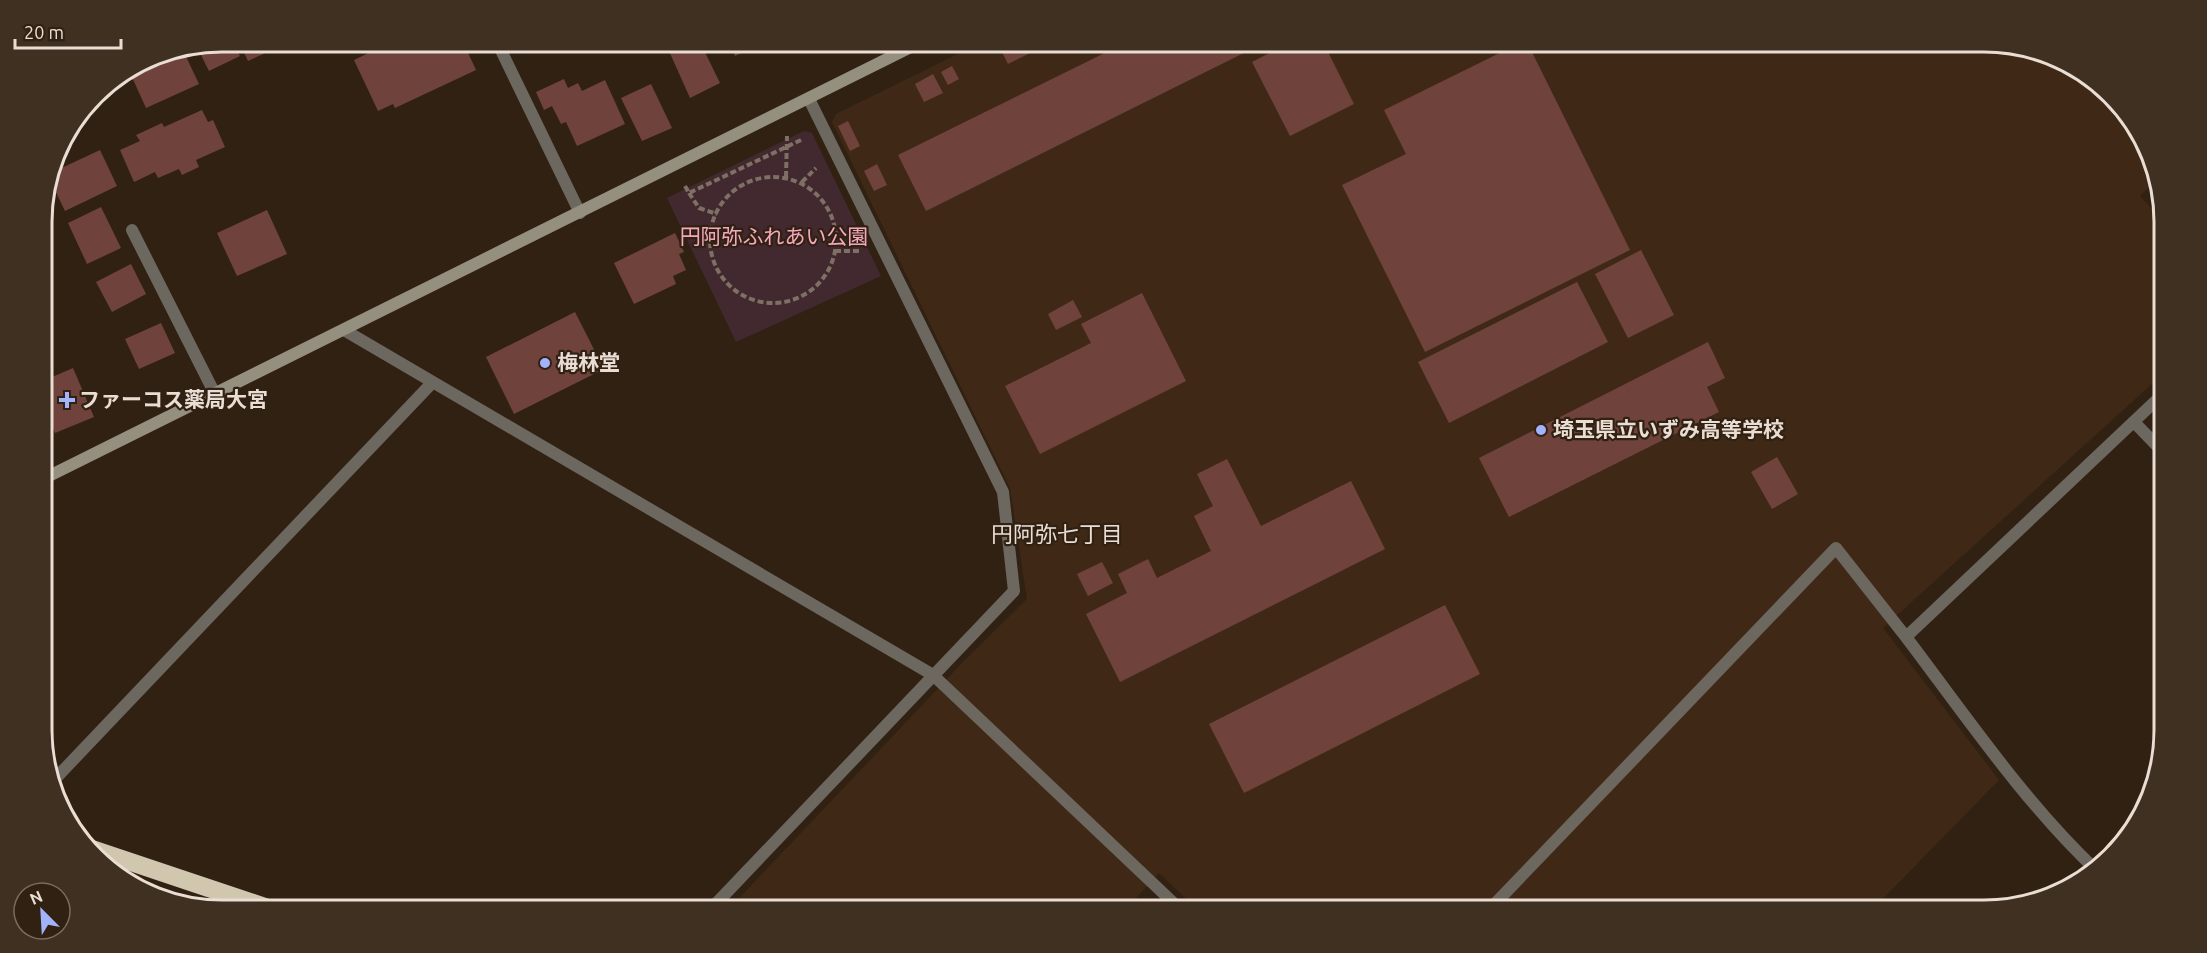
<svg xmlns="http://www.w3.org/2000/svg" width="2207" height="953" viewBox="0 0 2207 953" font-family="Ubuntu,'Noto Sans JP',sans-serif">
<style>
.built{fill:#3f2916}
.green{fill:#42292f}
.building{fill:#6f433b}
.lines{fill:none;stroke-linecap:round;stroke-linejoin:round}
.path{stroke:#7e7064;stroke-width:4;stroke-dasharray:6 3;stroke-linecap:butt}
.lane{stroke:#6c685f;stroke-width:12}
.street{stroke:#6c685f;stroke-width:12}
.secondary{stroke:#958f7f;stroke-width:12}
.highway{stroke:#d1c7af;stroke-width:18}
.poi-dot{fill:#a2b2fd;stroke:#312113;stroke-width:2}
.labels{text-anchor:middle;stroke-width:4.5;stroke-linejoin:round;paint-order:stroke}
.park-label{font-size:21px;fill:#f5a8bd;stroke:#312113}
.poi-label{font-size:21px;font-weight:bold;fill:#e9ddd4;stroke:#312113;text-anchor:start}
.neighbourhood-label{font-size:22px;fill:#e9ddd4;stroke:#312113}
.rim{fill:none;stroke:#e9ddd4;stroke-width:3}
</style>
<rect width="100%" height="100%" fill="#312113"/>
<path class="built" d="M982,42H1985L2054,56L2128,113L2156,181L2140,196L2164,222V373L1883,628L1999,780L1871,911H1199L1159,873L1124,911H727L963,662L1027,599L1010,488L832,122L836,114Z"/>
<path class="green" d="M804,131L812,133L881,276L736,342L667,198Z"/>
<path class="building" d="M222,42H233L240,56L209,71L197,47Z
M239,42H289L248,61Z
M391,42H463L476,70L395,108L393,104L378,111L354,60Z
M665,42H700L720,83L690,98Z
M729,42H752L754,47L735,56Z
M767,42H784L770,48Z
M814,42H844L819,53Z
M1018,42H1025L1030,53L1008,64L1001,50Z
M1030,42H1040L1041,44L1033,48Z
M1048,42H1067L1051,50Z
M1127,42H1266L926,211L898,155Z
M1291,42H1323L1354,104L1290,136L1252,62Z
M1522,42H1527L1630,250L1425,352L1342,185L1406,154L1384,110Z
M183,50L199,84L146,108L131,75Z
M952,66L959,79L948,85L941,72Z
M933,74L943,93L924,102L915,84Z
M564,79L568,88L578,83L582,91L605,80L625,124L577,146L566,122L561,124L552,106L544,110L536,92Z
M651,84L672,128L642,141L621,98Z
M202,110L208,122L213,120L225,147L196,160L199,167L182,175L179,169L158,178L155,172L134,182L120,150L140,141L136,135L162,123L164,127Z
M848,121L860,146L850,151L838,126Z
M100,150L117,186L65,211L50,180L53,172Z
M877,164L887,185L874,191L864,171Z
M101,207L121,248L87,264L68,223Z
M267,210L287,254L237,276L217,233Z
M675,233L684,252L679,254L686,270L673,276L676,284L634,304L614,263Z
M1641,250L1674,315L1628,338L1595,274Z
M131,264L146,294L112,312L96,282Z
M1577,282L1608,342L1449,423L1418,362Z
M1142,293L1186,381L1040,454L1005,386L1091,343L1081,324Z
M1073,300L1082,317L1056,330L1048,314Z
M575,312L604,369L514,414L486,357Z
M161,323L175,353L139,369L125,339Z
M1708,342L1725,378L1707,387L1719,412L1509,517L1479,458Z
M73,368L94,417L55,433L43,405V381Z
M1777,457L1798,494L1772,509L1751,472Z
M1227,459L1261,526L1351,481L1385,549L1120,682L1086,614L1127,593L1118,574L1148,559L1157,578L1211,551L1194,516L1213,506L1197,474Z
M1102,562L1113,583L1088,596L1077,574Z
M1445,605L1480,674L1244,793L1209,724Z"/>
<g class="lines">
<path class="path" d="M710 240a63 63 0 1 1 126 0a63 63 0 1 1-126 0Z
M786,177L787,136
M802,182L816,168
M685,186L689,193L803,139
M689,193L699,208L717,214
M835,251H859"/>
<path class="lane" d="M132,230L215,394"/>
<path class="street" d="M497,42L580,213
M344,330L933,675L1182,911
M2134,422L2164,453
M1906,637C1966,716 2024,802 2097,871
M54,780L431,384
M709,911L1014,591L1003,492L809,99
M1488,911L1836,548L1906,637L2164,393"/>
<path class="secondary" d="M43,479L921,42"/>
<path class="highway" d="M89,848L277,911"/>
</g>
<g class="poi-dot">
<circle cx="545" cy="363" r="6"/>
<path d="M64 391h6v6h6v6h-6v6h-6v-6h-6v-6h6z"/>
<circle cx="1541" cy="430" r="6"/>
</g>
<g class="labels">
<g class="park-label">
<text x="774" y="244">円阿弥ふれあい公園</text>
</g>
<g class="poi-label">
<text x="557" y="370">梅林堂</text>
<text x="79" y="407">ファーコス薬局大宮</text>
<text x="1553" y="437">埼玉県立いずみ高等学校</text>
</g>
<g class="neighbourhood-label">
<text x="1057" y="542">円阿弥七丁目</text>
</g>
</g>
<path d="M0 0H2207V953H0ZM222 52H1984A170 170 0 0 1 2154 222V730A170 170 0 0 1 1984 900H222A170 170 0 0 1 52 730V222A170 170 0 0 1 222 52Z" fill="#403022" fill-rule="evenodd"/>
<path class="rim" d="M222 52H1984A170 170 0 0 1 2154 222V730A170 170 0 0 1 1984 900H222A170 170 0 0 1 52 730V222A170 170 0 0 1 222 52Z"/>
<g transform="translate(42 911) rotate(336)"><circle r="28" fill="#312113" stroke="#7b6c60" stroke-width="1.5"/>
<path d="M0-4.5L10 22L0 15L-10 22Z" fill="#a2b2fd"/>
<text y="-9" font-size="16" font-weight="bold" text-anchor="middle" fill="#e9ddd4">N</text>
</g>
<path d="M15 39v9h106v-9" fill="none" stroke="#e9ddd4" stroke-width="3"/>
<text x="24" y="39" font-size="18" fill="#e9ddd4" stroke="#312113" stroke-width="4.5" paint-order="stroke">20 m</text>
</svg>
